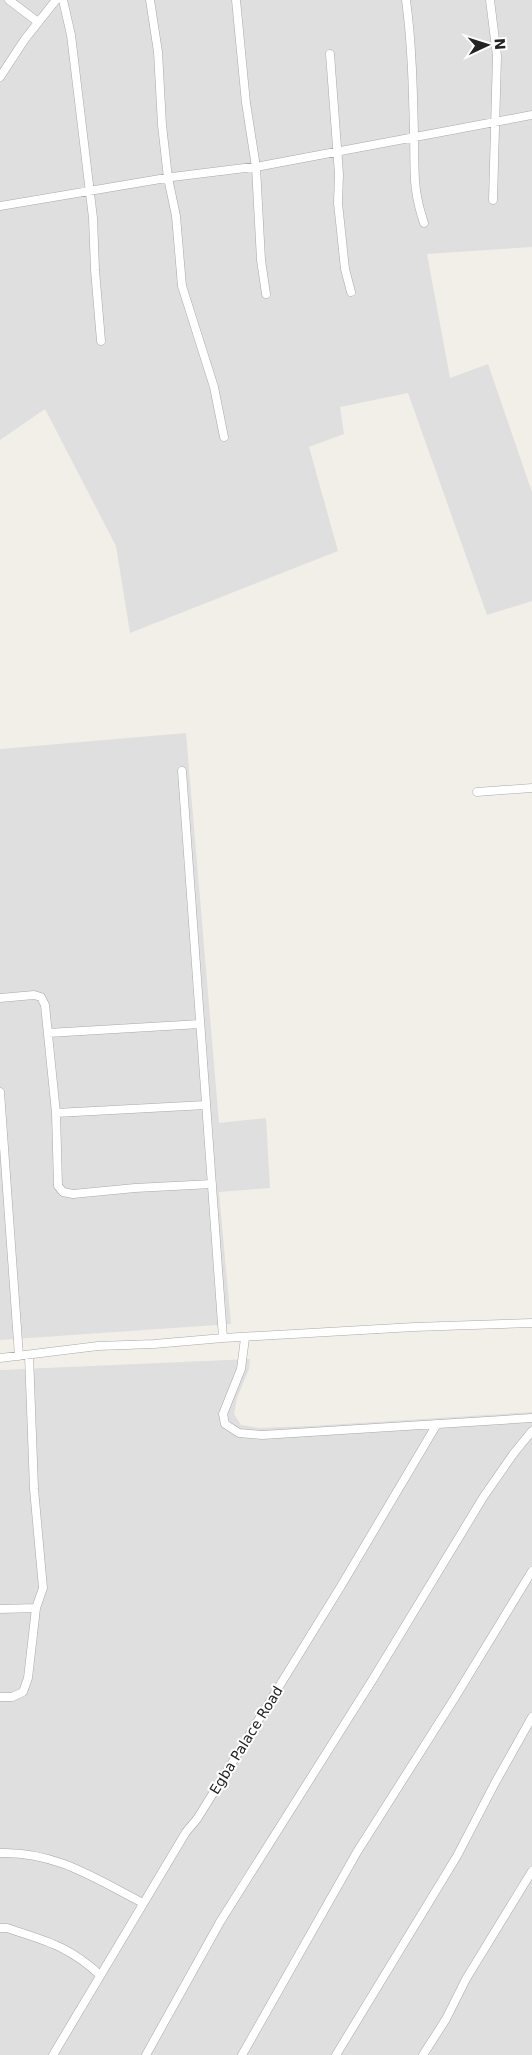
<svg xmlns="http://www.w3.org/2000/svg" width="532" height="2055" viewBox="0 0 532 2055" font-family="'DejaVu Sans',sans-serif">
<style>
.residential{fill:#e0dfdf}
.lines{fill:none;stroke-linecap:round;stroke-linejoin:round}
.minor-casing{stroke:#a9a9a9;stroke-width:9}
.minor{stroke:#fff;stroke-width:8}
.labels{text-anchor:middle;stroke-width:4;stroke-linejoin:round;paint-order:stroke}
.street-label{font-size:14px;fill:#222;stroke:#fff}
</style>
<rect width="100%" height="100%" fill="#f2efe9"/>
<path class="residential" d="M0,0H532V247L427,254L450,378L488,364L532,492V601L487,615L408,393L340,407L344,434L309,447L338,551L130,633L116,546L45,409L0,440Z
M186,733L219,1123L266,1118L270,1188L219,1192L231,1324L0,1340V749Z
M250,1359L249,1369L237,1398L234,1414L241,1425L259,1428L311,1426L532,1412V2055H0V1370Z"/>
<g class="lines">
<g class="minor-casing">
<path id="minor" d="M9,0L38,22
M63,0L71,35L93,218L95,270L101,341
M150,0L158,52L162,125L168,178L176,216L182,286L214,387L224,437
M236,0L246,103L256,167L261,260L266,294
M406,0C412,44 413,90 414,135C415,170 412,188 424,223
M490,0L497,56L493,200
M330,54L339,174L338,203L345,269L351,292
M0,77L25,39L56,0
M0,206L172,177L261,166L532,115
M182,771L223,1338
M477,792L532,788
M0,998L34,995L41,997L45,1005L56,1113L58,1186L63,1192L73,1194L135,1188L212,1184
M48,1033L200,1024
M0,1092L19,1356
M56,1113L206,1105
M245,1338L241,1369L223,1414L225,1424L239,1433L262,1435L532,1418
M0,1358L98,1346L154,1344L223,1338L414,1327L532,1323
M0,1609L36,1608
M0,1697H12L23,1692L28,1678L36,1608L43,1588L34,1489L29,1355
M0,1853C55,1851 96,1879 143,1903
M0,1928H7C46,1941 69,1946 100,1975
M53,2055L186,1832L197,1819L235,1758L341,1586L437,1424
M146,2055L220,1922L373,1679L484,1496L514,1453L532,1431
M242,2055L357,1852L454,1699L532,1571
M336,2055L457,1856L495,1783L532,1717
M423,2055L446,2019L466,1979L532,1871"/>
</g>
<use href="#minor" class="minor"/>
</g>
<g class="labels">
<g class="street-label">
<text transform="translate(246 1740) rotate(-58)" y="5">Egba Palace Road</text>
</g>
</g>
<g transform="translate(487 45) rotate(86)" stroke="#ffffff" stroke-width="4" paint-order="stroke">
<path d="M0-4L9 19L0 12L-9 19Z" fill="#222222"/>
<text y="-8" font-size="14" font-weight="bold" text-anchor="middle" fill="#222222">N</text>
</g>
</svg>
